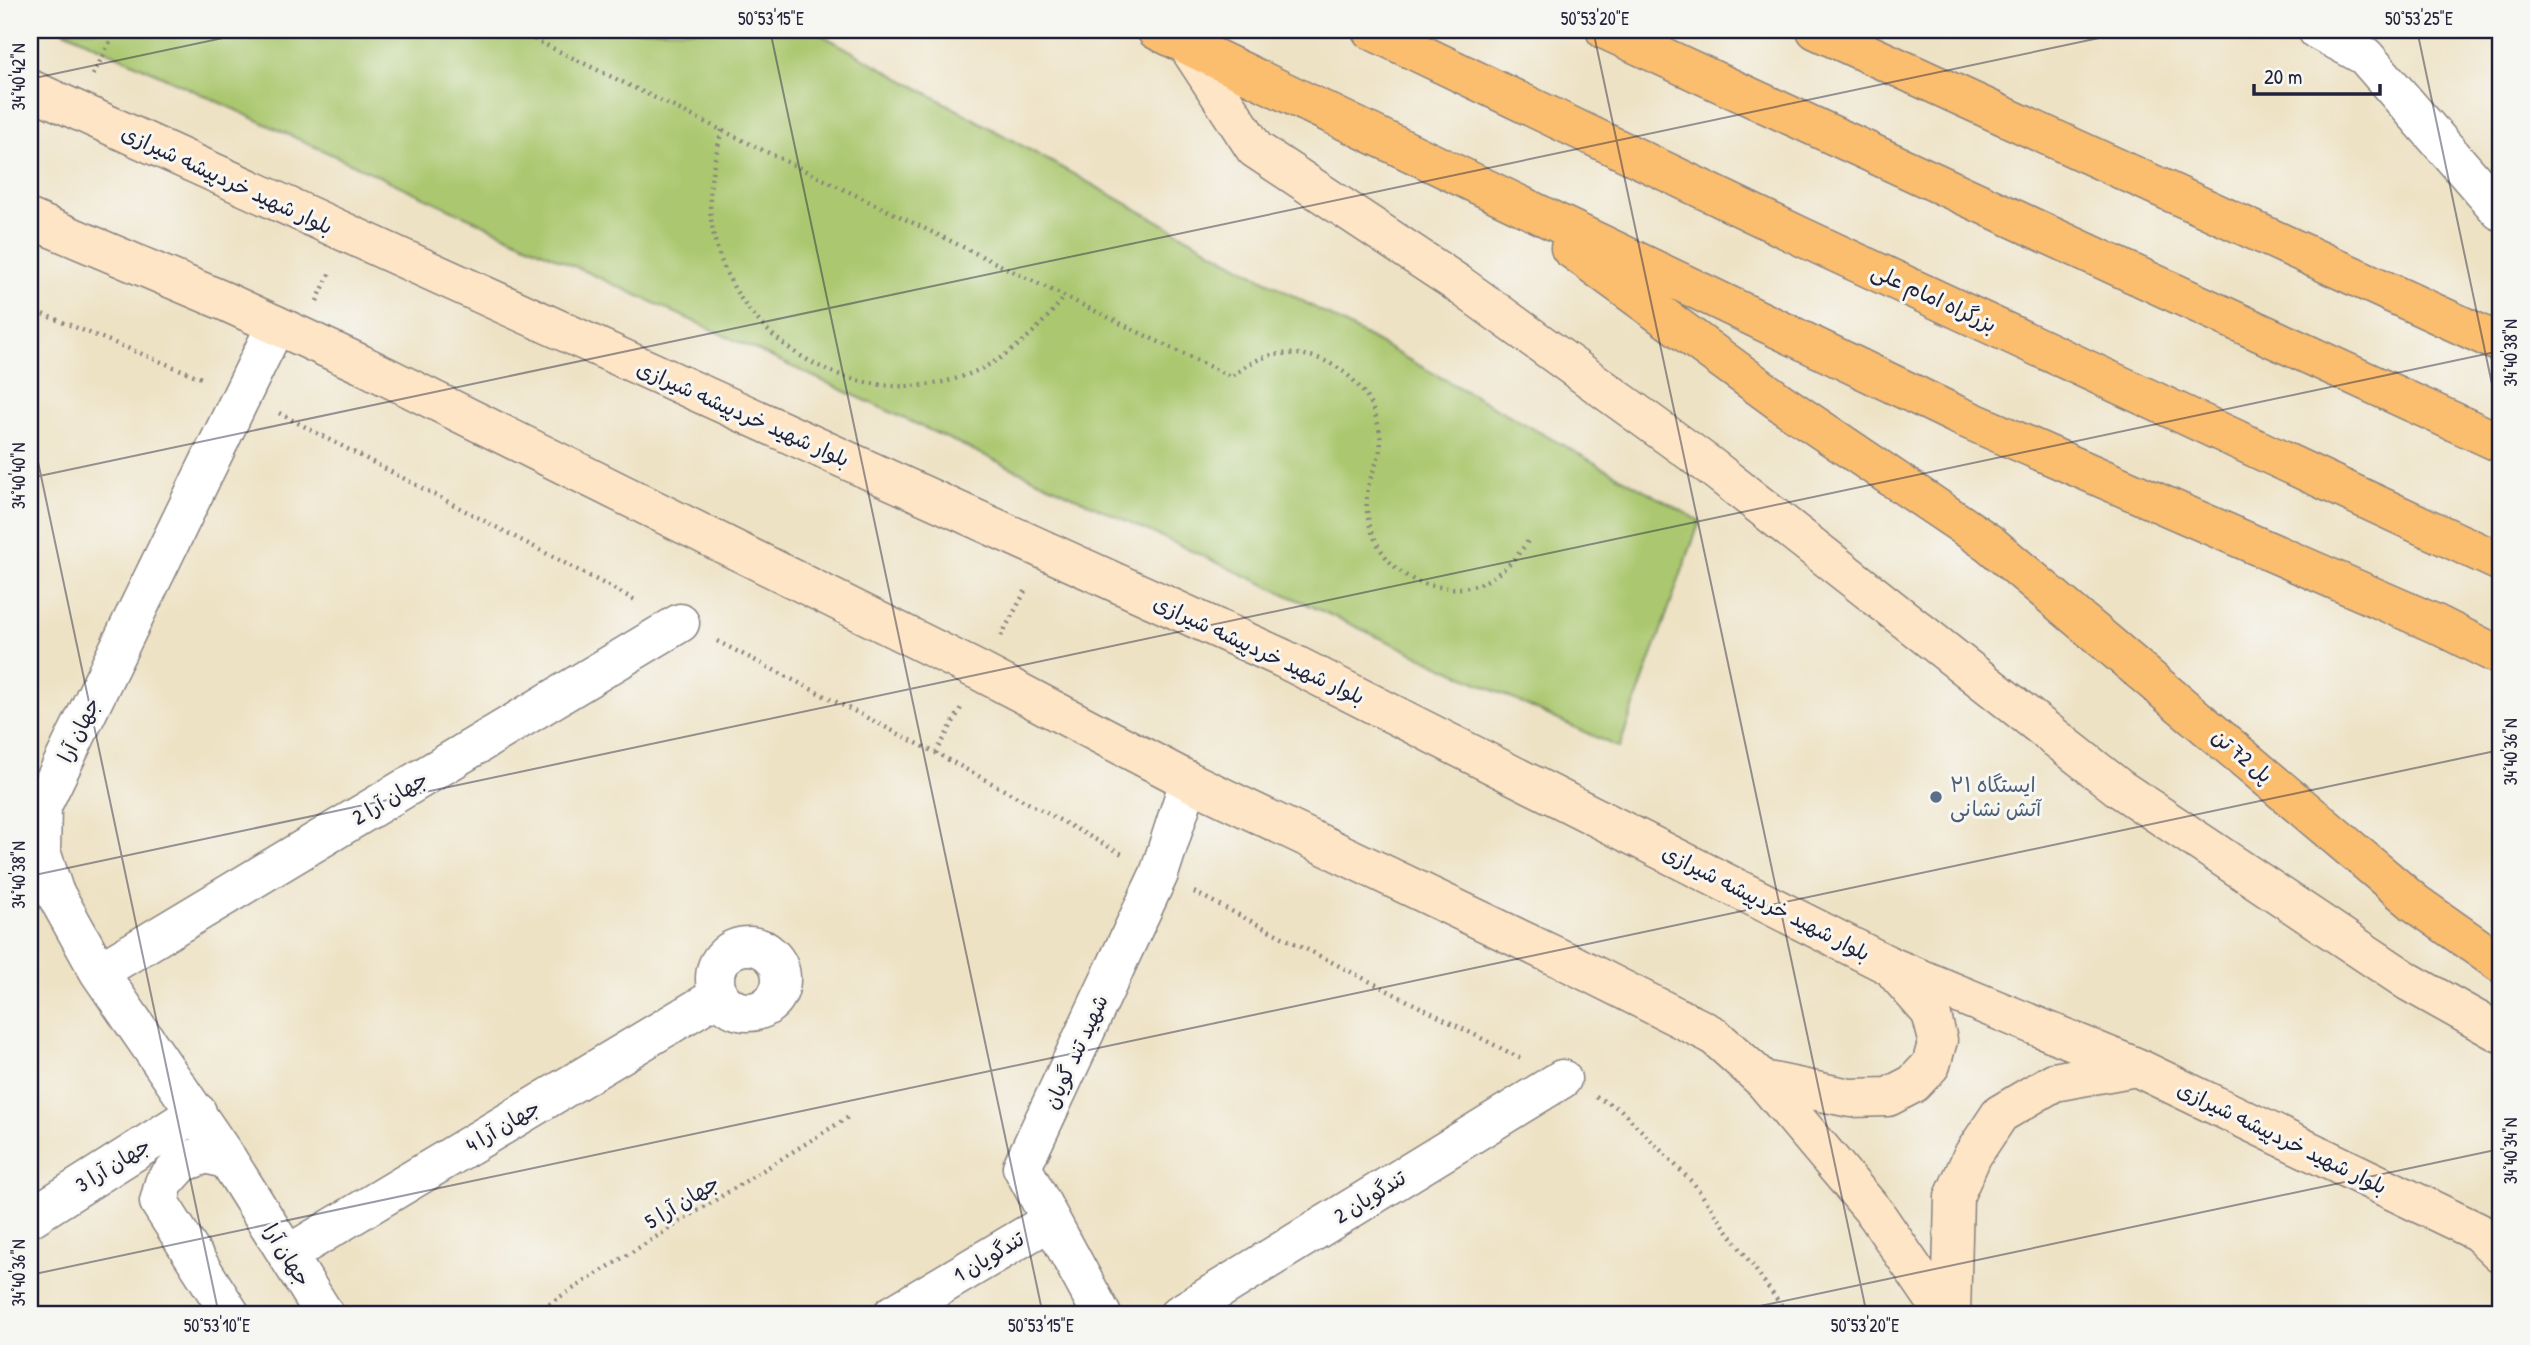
<svg xmlns="http://www.w3.org/2000/svg" width="2530" height="1345" viewBox="0 0 2530 1345" font-family="'Patrick Hand','Playpen Sans Arabic',sans-serif">
<style>
.green{fill:#abc86f;stroke:#667555;stroke-width:2}
.lines{fill:none;stroke-linecap:round;stroke-linejoin:round}
.street-casing{stroke:#888280;stroke-width:41}
.secondary-casing{stroke:#888280;stroke-width:41}
.highway-casing{stroke:#888280;stroke-width:41}
.path{stroke:#888280;stroke-width:4.5;stroke-dasharray:2 5;stroke-linecap:butt}
.street{stroke:#fff;stroke-width:38}
.secondary{stroke:#fde5c5;stroke-width:38}
.highway{stroke:#fbbd6e;stroke-width:38}
.ticks{fill:none;stroke:#22223b;stroke-width:2;stroke-opacity:0.45}
.service-dot{fill:#5c6f8a;stroke:#f6f6f2;stroke-width:2.5}
.labels{text-anchor:middle;stroke-width:6;stroke-linejoin:round;paint-order:stroke}
.street-label{font-size:21px;fill:#22223b;stroke:#f6f6f2}
.service-label{font-size:21px;fill:#4e5e75;stroke:#f6f6f2;text-anchor:start}
.neatline{fill:none;stroke:#22223b;stroke-width:2.5}
.ticks-label{font-size:18px;text-anchor:middle;fill:#22223b}
</style>
<rect width="100%" height="100%" fill="#f6f6f2"/>
<filter id="ink" filterUnits="userSpaceOnUse"><feTurbulence type="fractalNoise" baseFrequency=".0143" numOctaves="2"/><feDisplacementMap in="SourceGraphic" scale="14" xChannelSelector="R" yChannelSelector="G"/><feConvolveMatrix kernelMatrix="1 2 1 2 8 2 1 2 1" color-interpolation-filters="sRGB"/></filter>
<filter id="wash" filterUnits="userSpaceOnUse"><feTurbulence type="fractalNoise" baseFrequency=".00686" numOctaves="4" result="noise"/><feDisplacementMap in="SourceGraphic" scale="28" xChannelSelector="R" yChannelSelector="G"/><feGaussianBlur stdDeviation="1.57" result="paint"/><feColorMatrix in="noise" values="0 0 0 0 0 0 0 0 0 0 0 0 0 0 0 0 0 1.4 0 .05"/><feComposite in="paint" operator="in"/></filter>
<g filter="url(#wash)">
<rect width="100%" height="100%" fill="#eee2c4"/>
<path class="green" d="M62,30H813L1700,521L1619,748Z"/>
</g>
<g filter="url(#ink)">
<g class="lines">
<g class="street-casing">
<path id="street" d="M2317,30L2365,56L2500,211
M276,325L42,806L41,851L54,891L99,972L228,1160L325,1315
M715 979a33 33 0 1 1 66 0a33 33 0 1 1-66 0Z
M99,972L680,623
M228,1160L206,1154L182,1163L164,1183L159,1202L231,1315
M30,1218L197,1112
M287,1255L718,996
M892,1315L1050,1221
M1102,1315L1022,1167L1159,874L1189,781
M1178,1315L1562,1079"/>
</g>
<g class="secondary-casing">
<path id="secondary" d="M1187,45L1255,149L1457,283L1710,466L2119,788L2409,982L2500,1033
M30,89L1282,658L1890,966L2136,1067L2478,1232L2500,1253
M30,219L224,301L361,364L981,672L1189,781L1570,963L1713,1035L1763,1080L1876,1214L1945,1315
M1763,1080L1850,1098L1888,1097L1913,1084L1931,1065L1938,1040L1931,1013L1896,973
M1951,1315L1954,1197L1972,1156L2000,1114L2054,1082L2136,1067"/>
</g>
<g class="highway-casing">
<path id="highway" d="M1156,30L1955,414L2436,624L2500,656
M1371,30L1800,236L2500,562
M1605,30L2500,443
M1816,30L2500,343
M1570,248L1780,402L1989,543L2415,903L2500,963"/>
</g>
<path class="path" d="M515,30L1231,377C1244,367 1257,358 1273,355C1326,346 1372,382 1380,434C1383,453 1375,464 1370,480C1358,518 1379,563 1414,580C1425,585 1438,587 1450,588C1485,591 1510,567 1528,541
M93,75L116,30
M722,130C717,151 711,171 710,193C706,321 841,417 961,377C1005,362 1037,332 1065,296
M317,301L331,270
M30,309L204,379
M279,413L637,601
M1001,636L1027,588
M717,641L936,753L1124,855
M936,753L961,708
M1194,892L1520,1058
M1596,1097L1620,1109L1694,1184L1788,1315
M531,1315L850,1116"/>
<use href="#street" class="street"/>
<use href="#secondary" class="secondary"/>
<use href="#highway" class="highway"/>
</g>
</g>
<path class="ticks" d="M770,30L1043,1315M1593,30L1867,1315M2417,30L2500,422M30,79L261,30M30,424L219,1315M30,478L2137,30M30,876L2500,351M30,1275L2500,750M1718,1315L2500,1149"/>
<circle class="service-dot" cx="1936" cy="797" r="7"/>
<g class="labels">
<g class="street-label">
<text transform="translate(227 180) rotate(25)" y="7">بلوار شهید خردپیشه شیرازی</text>
<text transform="translate(1934 298) rotate(25)" y="7">بزرگراه امام علی</text>
<text transform="translate(743 414) rotate(24)" y="7">بلوار شهید خردپیشه شیرازی</text>
<text transform="translate(1259 650) rotate(25)" y="7">بلوار شهید خردپیشه شیرازی</text>
<text transform="translate(79 730) rotate(-64)" y="7">جهان آرا</text>
<text transform="translate(2242 756) rotate(40)" y="7">پل 72 تن</text>
<text transform="translate(390 798) rotate(-31)" y="7">جهان آرا 2</text>
<text transform="translate(1766 903) rotate(27)" y="7">بلوار شهید خردپیشه شیرازی</text>
<text transform="translate(1076 1052) rotate(-65)" y="7">شهید تند گویان</text>
<text transform="translate(503 1126) rotate(-31)" y="7">جهان آرا 4</text>
<text transform="translate(2282 1138) rotate(26)" y="7">بلوار شهید خردپیشه شیرازی</text>
<text transform="translate(113 1165) rotate(-32)" y="7">جهان آرا 3</text>
<text transform="translate(1370 1197) rotate(-32)" y="7">تندگویان 2</text>
<text transform="translate(682 1202) rotate(-32)" y="7">جهان آرا 5</text>
<text transform="translate(287 1255) rotate(58)" y="7">جهان آرا</text>
<text transform="translate(989 1257) rotate(-31)" y="7">تندگویان 1</text>
</g>
<g class="service-label">
<text x="1950" y="792">ایستگاه ۲۱<tspan x="1950" dy="24">آتش نشانی</tspan></text>
</g>
</g>
<rect width="2530" height="1345" fill="none" stroke="#f6f6f2" stroke-width="77"/>
<path d="M2254 84v10h126v-10" fill="none" stroke="#22223b" stroke-width="3.5"/>
<text x="2264" y="84" font-size="21" fill="#22223b" stroke="#f6f6f2" stroke-width="5" paint-order="stroke">20 m</text>
<rect x="38" y="38" width="2454" height="1268" class="neatline"/>
<g class="ticks-label">
<text x="771" y="25">50°53'15"E</text>
<text x="1595" y="25">50°53'20"E</text>
<text x="2419" y="25">50°53'25"E</text>
<text transform="translate(19 77) rotate(-90)" y="6">34°40'42"N</text>
<text transform="translate(2511 353) rotate(-90)" y="6">34°40'38"N</text>
<text transform="translate(19 476) rotate(-90)" y="6">34°40'40"N</text>
<text transform="translate(2511 752) rotate(-90)" y="6">34°40'36"N</text>
<text transform="translate(19 875) rotate(-90)" y="6">34°40'38"N</text>
<text transform="translate(2511 1151) rotate(-90)" y="6">34°40'34"N</text>
<text transform="translate(19 1273) rotate(-90)" y="6">34°40'36"N</text>
<text x="217" y="1332">50°53'10"E</text>
<text x="1041" y="1332">50°53'15"E</text>
<text x="1865" y="1332">50°53'20"E</text>
</g>
</svg>
